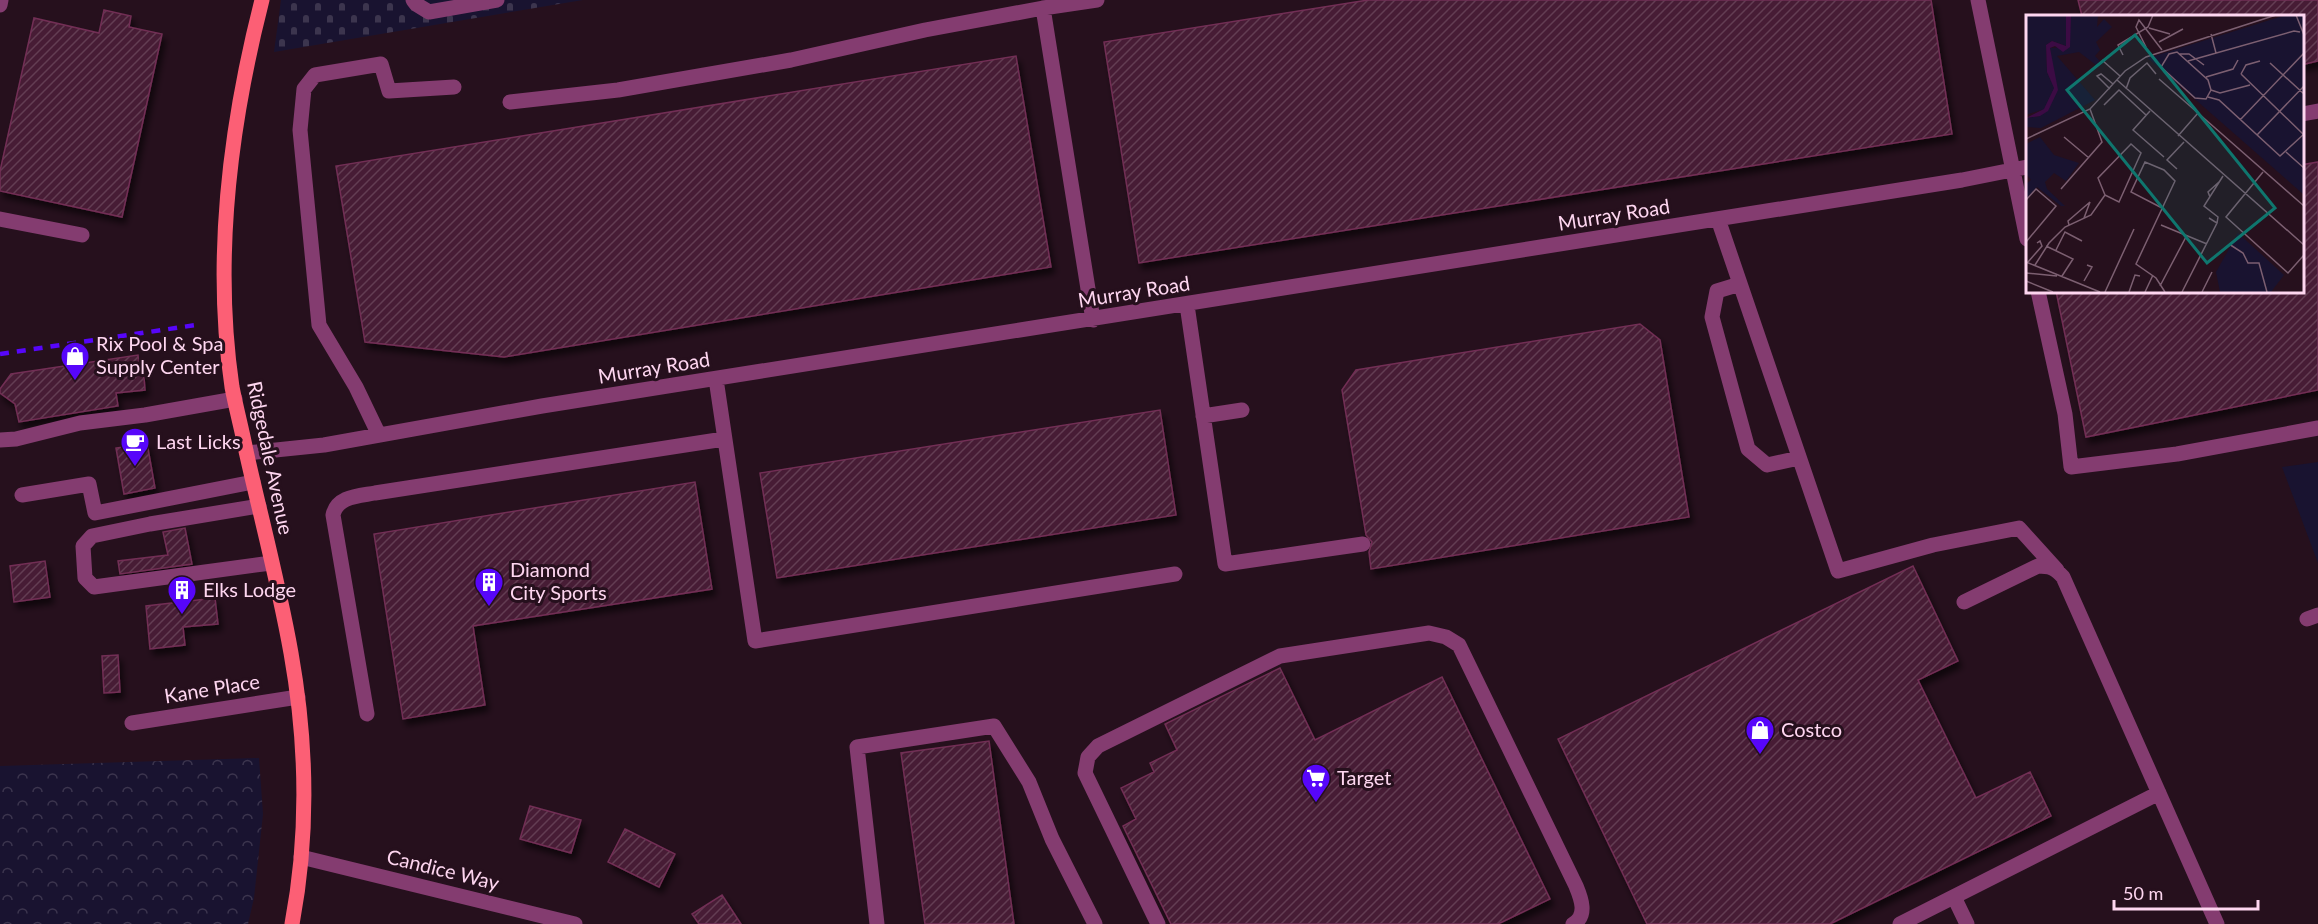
<svg xmlns="http://www.w3.org/2000/svg" width="2318" height="924" viewBox="0 0 2318 924" font-family="Lato,sans-serif">
<style>
.green{fill:#191330}
.forest{fill:url(#forest-crowns)}
.cemetery{fill:url(#cemetery-stones)}
.building{fill:url(#building-hatch);stroke:#722f55;stroke-width:1.5;filter:url(#shadow)}
.lines{fill:none;stroke-linecap:round;stroke-linejoin:round}
.minor{stroke:#843c70;stroke-width:15}
.major{stroke:#fc5f75;stroke-width:15}
.rail{stroke:#5706fa;stroke-width:4.5;stroke-dasharray:9 8;stroke-linecap:butt}
.labels{text-anchor:middle;stroke-width:6;stroke-linejoin:round;paint-order:stroke}
.street-label{font-size:20px;fill:#fed6f0;stroke:#26101d}
.poi-label{font-size:20px;fill:#fed6f0;stroke:#26101d;text-anchor:start}
.inset-road{fill:none;stroke:#7c5f71;stroke-width:1.5}
.view{fill:#0f766e;fill-opacity:0.15;stroke:#0f766e;stroke-width:3}
.inset-edge{fill:none;stroke:#fed6f0;stroke-width:3}
</style>
<defs>
<pattern id="forest-crowns" width="20" height="18" patternUnits="userSpaceOnUse" patternTransform="scale(1.5)"><rect width="20" height="18" fill="#191330"/><path d="M2 6a3 3 0 1 1 6 0M12 15a3 3 0 1 1 6 0" fill="none" stroke="#3c354e"/></pattern>
<pattern id="cemetery-stones" width="16" height="16" patternUnits="userSpaceOnUse" patternTransform="scale(1.5)"><rect width="16" height="16" fill="#191330"/><path d="M2 7V4a2 2 0 0 1 4 0v3zM10 15v-3a2 2 0 0 1 4 0v3z" fill="#3c354e"/></pattern>
<pattern id="building-hatch" width="6" height="6" patternUnits="userSpaceOnUse" patternTransform="scale(1.5)"><rect width="6" height="6" fill="#471c34"/><path d="M-1 1l2-2M0 6l6-6M5 7l2-2" fill="none" stroke="#633c52"/></pattern>
<filter id="shadow"><feDropShadow dx="3.5" dy="6" stdDeviation="3" flood-color="#0009"/></filter>
</defs>
<rect width="100%" height="100%" fill="#26101d"/>
<path class="green" d="M2318,462V563L2282,467Z"/>
<path class="forest" d="M259,758L263,814L254,898L248,924H0V766Z"/>
<path class="cemetery" d="M281,0H583L274,52Z"/>
<path class="building" d="M1368,0H1931L1952,134L1139,263L1104,42Z
M2078,0H2318V61L2301,65V16H2082Z
M104,10L131,16L129,27L162,34L122,217L0,191V171L34,18L99,33Z
M1016,56L1051,267L504,357L365,342L336,166Z
M2318,162V390L2086,437L2056,291H2301V165Z
M1640,324L1660,340L1689,517L1371,569L1369,552L1372,542L1366,535L1342,390L1356,370Z
M138,355L139,365H143L145,390L116,393L118,406L19,422L15,404L0,393V389L11,374Z
M1160,410L1176,515L777,578L760,473Z
M147,443L155,488L124,494L116,448Z
M695,482L712,589L473,626L485,705L403,719L374,534Z
M185,528L192,564L120,574L118,561L168,555L163,532Z
M45,561L50,597L14,602L10,566Z
M1913,566L1958,661L1918,680L1976,798L2030,772L2051,816L1830,924H1647L1558,739Z
M215,598L218,624L183,627L185,645L150,649L146,606Z
M118,655L120,692L104,693L102,656Z
M1280,668L1315,740L1442,677L1550,899L1498,924H1171L1123,826L1136,819L1121,788L1154,772L1150,763L1177,750L1165,724Z
M989,741L1014,924H925L901,753Z
M530,806L581,820L571,853L520,839Z
M625,829L675,854L659,887L608,862Z
M722,895L741,924H699L692,914Z"/>
<g class="lines">
<path class="minor" d="M413,0L416,4L429,12L497,0
M1978,0L2027,239
M0,5L1,0
M510,102L618,90L791,60L925,30L1043,8
M2302,114L2318,111
M0,219L82,235
M1718,219L1838,571L1933,545L2019,528L2057,570
M1740,284L1717,291L1712,317L1748,449L1767,465L1799,458
M2038,291L2065,414L2071,467L2177,454L2318,428
M1187,305L1225,564L1363,544
M1093,320L1043,8L1097,0
M716,379L755,641L1175,574
M1203,416L1242,410
M379,435L356,387L319,325L300,130L304,89L315,75L381,64L389,91L454,87
M0,440L16,439L80,423L145,415L235,399
M247,453L324,445L542,406L1962,180L2027,167
M22,495L89,484L95,513L253,482
M259,506L150,524L92,536L83,546L85,578L94,587L271,563
M1964,602L2038,566C2050,566 2055,568 2063,577L2217,924
M2307,619L2318,615
M367,714L333,515C337,496 359,496 375,493L724,439
M132,723L298,697
M301,857L575,924
M1954,897L1967,924
M877,924L857,747L994,726L1029,782L1052,839L1095,924
M1158,924L1085,773L1088,757L1098,746L1280,656L1429,633L1446,637L1459,645L1576,886C1581,898 1588,916 1573,924
M1900,924L2159,793"/>
<path class="major" d="M262,0C230,125 213,258 232,387C236,408 242,430 246,451C261,518 279,585 291,653C307,743 309,834 292,924"/>
<path class="rail" d="M0,354L196,325"/>
</g>
<defs>
<g id="shop-pin" transform="scale(1.5)"><path d="M0 17L-7.5 6A9.5 9.5 0 1 1 7.5 6Z" fill="#5706fa" stroke="#26101d"/><path d="M-5-2.5h2.3a2.7 3.5 0 0 1 5.4 0H5L5.5 6h-11ZM-1.5-2.5h3a1.5 2.3 0 0 0-3 0Z" fill="#fff"/></g>
<g id="cafe-pin" transform="scale(1.5)"><path d="M0 17L-7.5 6A9.5 9.5 0 1 1 7.5 6Z" fill="#5706fa" stroke="#26101d"/><path d="M-5.5-4.5H6V0H3Q3 3.5 0 3.5H-2.5Q-5.5 3.5-5.5 0ZM3-3.2v2h1.7v-2ZM-6 4.5H4V6H-6Z" fill="#fff"/></g>
<g id="building-pin" transform="scale(1.5)"><path d="M0 17L-7.5 6A9.5 9.5 0 1 1 7.5 6Z" fill="#5706fa" stroke="#26101d"/><path d="M-4-6H4V6H1V3H-1V6H-4ZM-2.5-4.3h1.7v1.8h-1.7ZM.8-4.3h1.7v1.8H.8ZM-2.5-1h1.7V.8h-1.7ZM.8-1h1.7V.8H.8Z" fill="#fff"/></g>
<g id="supermarket-pin" transform="scale(1.5)"><path d="M0 17L-7.5 6A9.5 9.5 0 1 1 7.5 6Z" fill="#5706fa" stroke="#26101d"/><path d="M-6-5.5h2.5l.6 2H6L4.5 2H-2.5L-4.4-4H-6ZM-1.5 3.2a1.3 1.3 0 1 0 .1 0ZM3 3.2a1.3 1.3 0 1 0 .1 0Z" fill="#fff"/></g>
</defs>
<g fill-rule="evenodd">
<use href="#shop-pin" x="75" y="356"/>
<use href="#cafe-pin" x="135" y="442"/>
<use href="#building-pin" x="489" y="582"/>
<use href="#building-pin" x="182" y="590"/>
<use href="#shop-pin" x="1760" y="730"/>
<use href="#supermarket-pin" x="1316" y="778"/>
</g>
<g class="labels">
<g class="street-label">
<text transform="translate(1614 215) rotate(-9)" y="7">Murray Road</text>
<text transform="translate(1134 292) rotate(-9)" y="7">Murray Road</text>
<text transform="translate(654 368) rotate(-9)" y="7">Murray Road</text>
<text transform="translate(270 458) rotate(78)" y="7">Ridgedale Avenue</text>
<text transform="translate(212 689) rotate(-9)" y="7">Kane Place</text>
<text transform="translate(443 870) rotate(14)" y="7">Candice Way</text>
</g>
<g class="poi-label">
<text x="96" y="351">Rix Pool &amp; Spa<tspan x="96" dy="23">Supply Center</tspan></text>
<text x="156" y="449">Last Licks</text>
<text x="510" y="577">Diamond<tspan x="510" dy="23">City Sports</tspan></text>
<text x="203" y="597">Elks Lodge</text>
<text x="1781" y="737">Costco</text>
<text x="1337" y="785">Target</text>
</g>
</g>
<g transform="translate(2026 15)">
<rect width="278" height="278" fill="#26101d"/>
<path d="M212,218L258,260L245,277H194L190,257Z" fill="#191330"/>
<path d="M45,0H72L71,12L78,4L86,12L70,27L74,35L69,41L74,46L70,50L53,37L31,41L69,85L15,113L0,112V103L14,101L26,59L24,33L43,32ZM14,122L28,140L53,148L40,166L28,158L19,167L21,174L39,191H35L11,172L0,184V169L5,165L0,159V129Z" fill="#191330"/>
<path d="M40,0V31L26,26L20,30L21,57L28,73L18,94L0,100V1Z" fill="#191330"/>
<path d="M260,0H277V179L122,43Z" fill="#191330"/>
<path d="M40,0H45L44,32L37,37L29,31L24,33L32,75L22,96L14,101L0,103L18,94L28,73L21,57L20,30L26,26L40,31Z" fill="#3c0b44"/>
<path class="inset-road" d="M270,0L278,20M123,13L144,19M185,19L190,38M133,27L157,14M120,32L110,12L113,5L136,35M151,37L182,65L185,75L180,84L169,83L135,52L143,39ZM153,39H163L178,50M97,40L92,30L122,12L127,0M76,45L94,61M162,46L268,16L274,17M244,48L278,79M215,59L277,119M215,59L220,50L234,46M180,62L207,54L212,45M133,64L172,98M91,65L278,230M84,74L71,61L75,59L87,69M100,74L104,63L121,48L130,59M185,75L194,78L224,70M182,82L193,85L254,141L278,119M78,90L93,75L120,100M124,96L107,115L138,142M214,105L278,38M231,120L278,71M152,121L172,98L278,191M38,122L63,143M0,124L64,94L99,56L120,42L250,0M260,137L278,153M151,154L141,145L158,127M237,157L200,202L262,258L278,240M35,174L76,127L64,94M184,182L182,177L193,167M0,185L10,174L30,191L0,227M136,193L105,177L119,147L138,155L149,166L110,249L130,263L139,277M191,208L192,202L178,191L197,161M43,210L42,206L64,187L58,203M135,210L181,229M203,229L217,238L222,248H233L241,277M20,231L47,244L36,261M30,235L39,217L56,226M0,247L74,277M2,247L16,231L14,226L11,228M9,250L23,228L39,212L65,200L79,180L93,187L115,138L105,129L72,163L79,180M0,258L31,261M0,266L27,277M58,266L66,252L61,250M134,271L161,220M79,277L108,214M103,277L109,260L114,261M119,277L127,260M156,277L191,208L183,203M176,277L186,257"/>
<path class="view" d="M109,20L249,193L181,248L41,75Z"/>
<rect width="278" height="278" class="inset-edge"/>
</g>
<path d="M2114 900v9h144v-9" fill="none" stroke="#fed6f0" stroke-width="3"/>
<text x="2123" y="900" font-size="18" fill="#fed6f0" stroke="#26101d" stroke-width="4.5" paint-order="stroke">50 m</text>
</svg>
